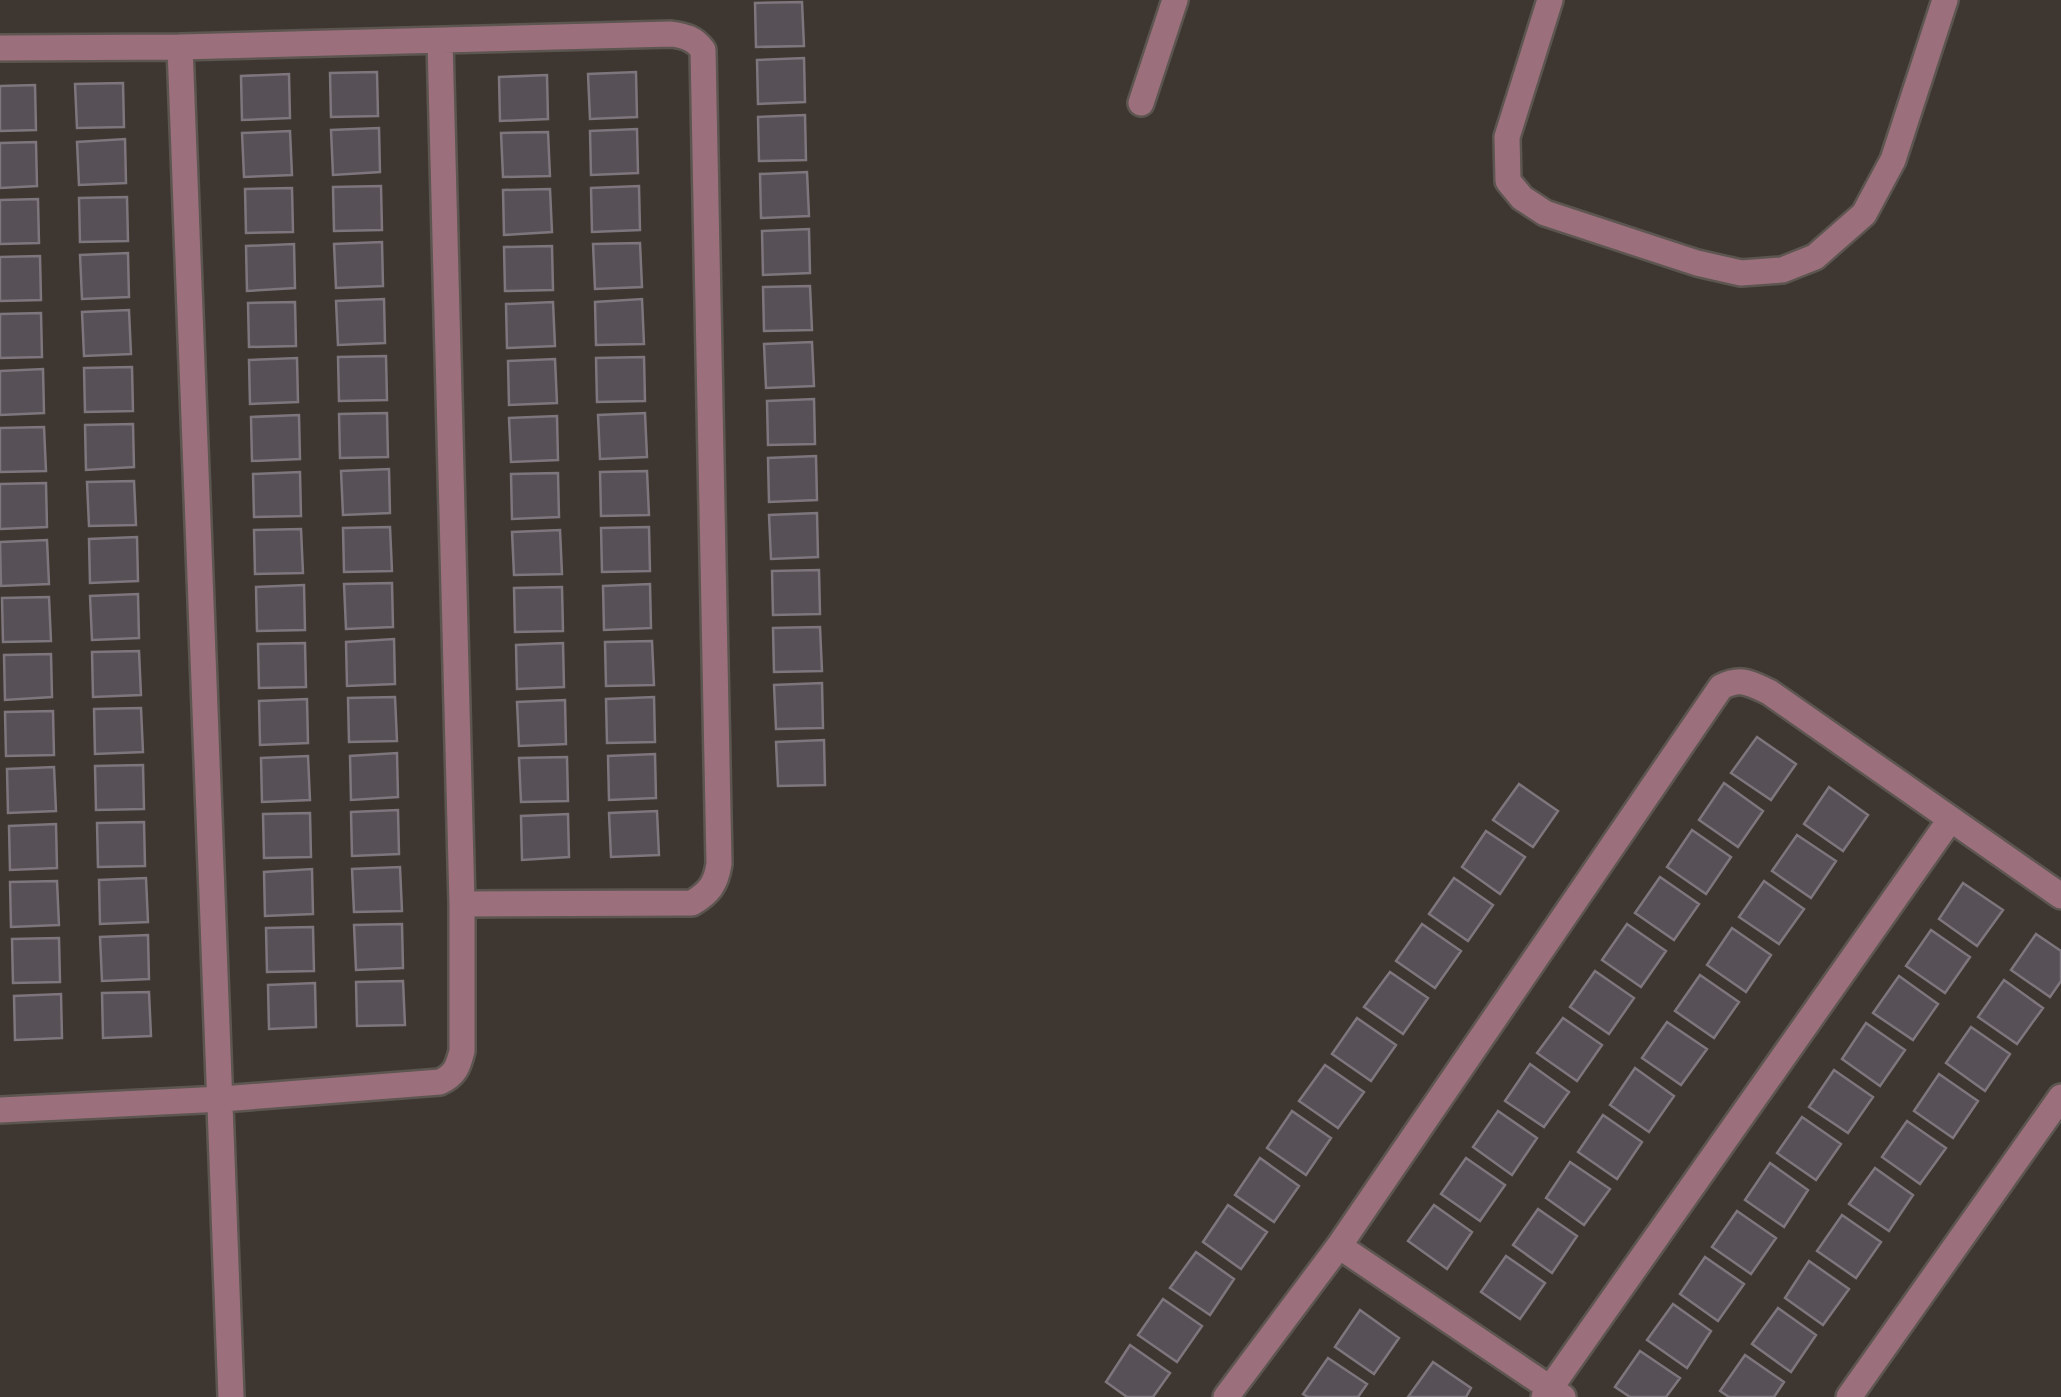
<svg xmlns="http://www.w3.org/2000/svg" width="2061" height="1397" viewBox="0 0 2061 1397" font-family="'DejaVu Sans',sans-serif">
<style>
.building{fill:#585057;stroke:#7e767d;stroke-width:2.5}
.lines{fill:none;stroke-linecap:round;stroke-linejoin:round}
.minor-casing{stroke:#5c5550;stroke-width:30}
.minor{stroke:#9b707c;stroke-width:25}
</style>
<rect width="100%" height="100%" fill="#3e3631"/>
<path class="building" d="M802,2L804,46L756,47L755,3Z
M804,58L805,102L758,104L757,60Z
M377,72L378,116L331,117L330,73Z
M636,72L637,117L590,119L588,74Z
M289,74L290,118L242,120L241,76Z
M547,75L548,119L500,121L499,77Z
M123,83L124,127L77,128L75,84Z
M35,85L36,130L0,131V86Z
M805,115L806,160L759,161L758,117Z
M379,128L380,172L333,175L331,130Z
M637,129L638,173L591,175L590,131Z
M290,131L292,175L244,177L242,133Z
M548,132L550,176L503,177L501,133Z
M125,139L126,183L79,185L77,142Z
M36,142L37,186L0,188V143Z
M807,172L809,216L761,218L760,174Z
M381,186L382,230L334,231L333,187Z
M639,186L640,230L592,232L591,188Z
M292,188L293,232L246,233L245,189Z
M550,189L552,232L504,235L503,190Z
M127,197L128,241L80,242L79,198Z
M38,199L39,243L0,244V200Z
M809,229L810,273L763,275L762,231Z
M382,242L383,286L336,288L334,244Z
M640,243L642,287L595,289L593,244Z
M294,244L295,288L247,291L246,246Z
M552,246L553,290L505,291L504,247Z
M128,253L129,297L82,299L80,255Z
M40,256L41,300L0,301V257Z
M810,286L812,330L764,331L763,287Z
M384,299L385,343L338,345L336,301Z
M642,299L644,344L596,345L595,302Z
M295,302L296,346L249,347L248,303Z
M553,302L555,346L507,348L506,304Z
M129,310L131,354L84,356L82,312Z
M41,313L42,357L0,358V314Z
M812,342L814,386L766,388L764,344Z
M386,356L387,400L339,401L338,357Z
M644,357L645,401L597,402L596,358Z
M297,358L298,402L250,404L249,360Z
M555,359L557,403L509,405L508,361Z
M132,367L133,411L85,412L84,368Z
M43,369L44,413L0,415V371Z
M814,399L815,444L768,445L767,401Z
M387,413L388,457L340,458L339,414Z
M645,413L647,457L600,459L598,415Z
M299,415L300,459L252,461L251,417Z
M557,416L558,460L511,462L509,418Z
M133,424L134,467L86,470L85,425Z
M44,427L46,471L0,472V428Z
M816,456L817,500L769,502L768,458Z
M389,469L390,513L343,515L341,471Z
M647,471L649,515L601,516L600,472Z
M300,472L301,516L254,517L253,474Z
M558,473L559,517L512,519L511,474Z
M134,481L136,525L89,526L87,482Z
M46,483L47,527L0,529V484Z
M817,513L818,557L771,559L769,515Z
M390,527L392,571L344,572L343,528Z
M649,527L650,571L602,572L601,528Z
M301,529L303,573L255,574L254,530Z
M560,530L562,574L514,575L512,532Z
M137,537L138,581L90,583L89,539Z
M47,540L49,584L1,586L0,542Z
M819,570L820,614L773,615L772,571Z
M392,583L393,627L346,629L344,584Z
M650,584L651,628L604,630L603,586Z
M304,585L305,630L257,631L256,587Z
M562,587L563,631L515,632L514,588Z
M138,594L139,638L92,640L90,596Z
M49,597L51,641L3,642L2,598Z
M820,627L822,671L774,672L773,628Z
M394,639L395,684L347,686L346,642Z
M652,641L654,685L606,686L605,642Z
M305,643L306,687L259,688L258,644Z
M563,643L564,687L517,689L516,645Z
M139,651L141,695L93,697L92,652Z
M51,654L52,697L5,700L4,655Z
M822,683L823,728L776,729L774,685Z
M395,697L397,741L349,742L348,698Z
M654,697L655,742L607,743L606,699Z
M307,699L308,743L260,745L259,701Z
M565,700L566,744L519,746L517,702Z
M141,708L143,752L95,754L94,709Z
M53,711L54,755L6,756L5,712Z
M1757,737L1796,764L1771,800L1731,773Z
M824,740L825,785L778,786L776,742Z
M397,753L398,797L351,800L350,756Z
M655,754L656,798L609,800L608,756Z
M308,756L310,800L262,802L261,758Z
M567,757L568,801L521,802L519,758Z
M143,765L144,809L96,810L95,766Z
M54,767L56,811L8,813L7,769Z
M1724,783L1763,811L1738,847L1699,820Z
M1519,784L1558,811L1533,847L1493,820Z
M1829,787L1868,815L1843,851L1804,824Z
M398,810L399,854L352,856L351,812Z
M657,811L659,855L611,857L609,813Z
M310,813L311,857L264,858L263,814Z
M568,814L569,857L522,860L521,816Z
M144,822L145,866L98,867L97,823Z
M56,824L57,868L10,870L9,826Z
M1692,830L1731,857L1706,894L1667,867Z
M1486,831L1525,857L1500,894L1462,867Z
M1797,835L1836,861L1811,898L1772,871Z
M400,867L402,911L354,912L352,869Z
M312,869L313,914L265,916L264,872Z
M1660,877L1699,904L1674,940L1635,913Z
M146,878L148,922L100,924L99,880Z
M1454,878L1493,905L1468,941L1429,914Z
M57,881L59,925L11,927L10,882Z
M1764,881L1804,909L1779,944L1739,917Z
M1963,883L2003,910L1977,946L1939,919Z
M402,924L403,968L356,970L354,925Z
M1422,924L1461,951L1435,988L1396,961Z
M1627,924L1666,951L1641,987L1602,960Z
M313,927L314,971L267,972L266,928Z
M1732,928L1771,955L1746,992L1707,965Z
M1931,930L1970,957L1945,993L1906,966Z
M2036,934L2061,951V981L2050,997L2011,970Z
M148,935L149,979L102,981L100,937Z
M59,938L60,982L13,983L12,939Z
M1595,971L1634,998L1609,1034L1570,1007Z
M1390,972L1428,998L1403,1034L1364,1007Z
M1700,975L1739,1002L1714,1038L1675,1011Z
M1899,976L1938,1004L1913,1040L1873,1013Z
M2004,980L2043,1008L2017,1044L1978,1017Z
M403,981L405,1025L357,1026L356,982Z
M315,983L316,1027L269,1029L268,985Z
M149,992L151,1036L103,1038L102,993Z
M61,994L62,1038L15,1040L14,996Z
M1357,1018L1396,1045L1371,1081L1332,1054Z
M1563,1018L1602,1045L1577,1081L1537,1053Z
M1667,1022L1707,1049L1681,1085L1642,1058Z
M1866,1023L1905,1050L1880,1086L1842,1059Z
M1971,1027L2010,1054L1985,1091L1946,1063Z
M1530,1064L1569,1092L1544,1127L1505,1101Z
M1325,1065L1364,1092L1338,1128L1299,1101Z
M1635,1068L1674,1096L1649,1132L1610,1105Z
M1834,1070L1873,1097L1848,1133L1809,1107Z
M1939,1074L1978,1101L1953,1138L1914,1111Z
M1292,1111L1331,1138L1306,1175L1267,1148Z
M1498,1111L1537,1138L1512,1175L1473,1147Z
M1603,1115L1642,1142L1617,1179L1578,1152Z
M1802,1117L1841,1144L1816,1180L1777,1153Z
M1907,1121L1946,1148L1920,1184L1882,1157Z
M1260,1158L1299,1186L1274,1222L1235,1195Z
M1466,1158L1505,1185L1480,1221L1441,1194Z
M1570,1162L1610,1189L1584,1225L1546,1198Z
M1770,1163L1808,1190L1784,1227L1745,1200Z
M1875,1168L1913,1195L1889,1231L1849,1204Z
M1228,1205L1267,1232L1241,1269L1203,1242Z
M1434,1205L1472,1232L1447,1269L1408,1241Z
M1538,1209L1577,1236L1552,1273L1513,1245Z
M1737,1211L1776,1238L1751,1274L1712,1247Z
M1842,1215L1881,1242L1856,1278L1817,1251Z
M1196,1252L1234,1279L1210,1315L1170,1288Z
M1506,1256L1545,1283L1520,1319L1481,1292Z
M1705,1257L1744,1284L1718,1321L1680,1294Z
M1809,1261L1849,1289L1823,1325L1785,1298Z
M1163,1299L1202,1326L1177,1362L1138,1335Z
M1673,1304L1711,1331L1687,1368L1647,1340Z
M1778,1308L1816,1335L1791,1372L1752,1344Z
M1360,1310L1399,1338L1374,1374L1335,1347Z
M1130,1345L1170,1373L1153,1397H1127L1106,1382Z
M1640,1351L1680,1378L1666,1397H1630L1615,1387Z
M1745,1355L1784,1382L1774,1397H1729L1720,1391Z
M1328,1358L1367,1384L1358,1397H1308L1303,1394Z
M1433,1362L1471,1388L1466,1397H1408Z"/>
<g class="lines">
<g class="minor-casing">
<path id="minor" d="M1550,0L1507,137L1508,181L1522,198L1545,213L1697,263L1741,273L1782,270L1815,257L1864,214L1893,160L1945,0
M180,47L231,1397
M0,48L180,47L671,34C685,36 694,38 703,50L719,864C716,884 709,893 692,903L462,904
M1141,103L1175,0
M0,1110L222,1099L440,1082C455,1075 458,1067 462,1051V904L440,41
M1339,1246L1563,1397
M1226,1397L1339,1246L1721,687C1741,677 1750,683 1769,692L2061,896
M1544,1397L1950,820
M1849,1397L2061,1097"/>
</g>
<use href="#minor" class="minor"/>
</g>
</svg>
